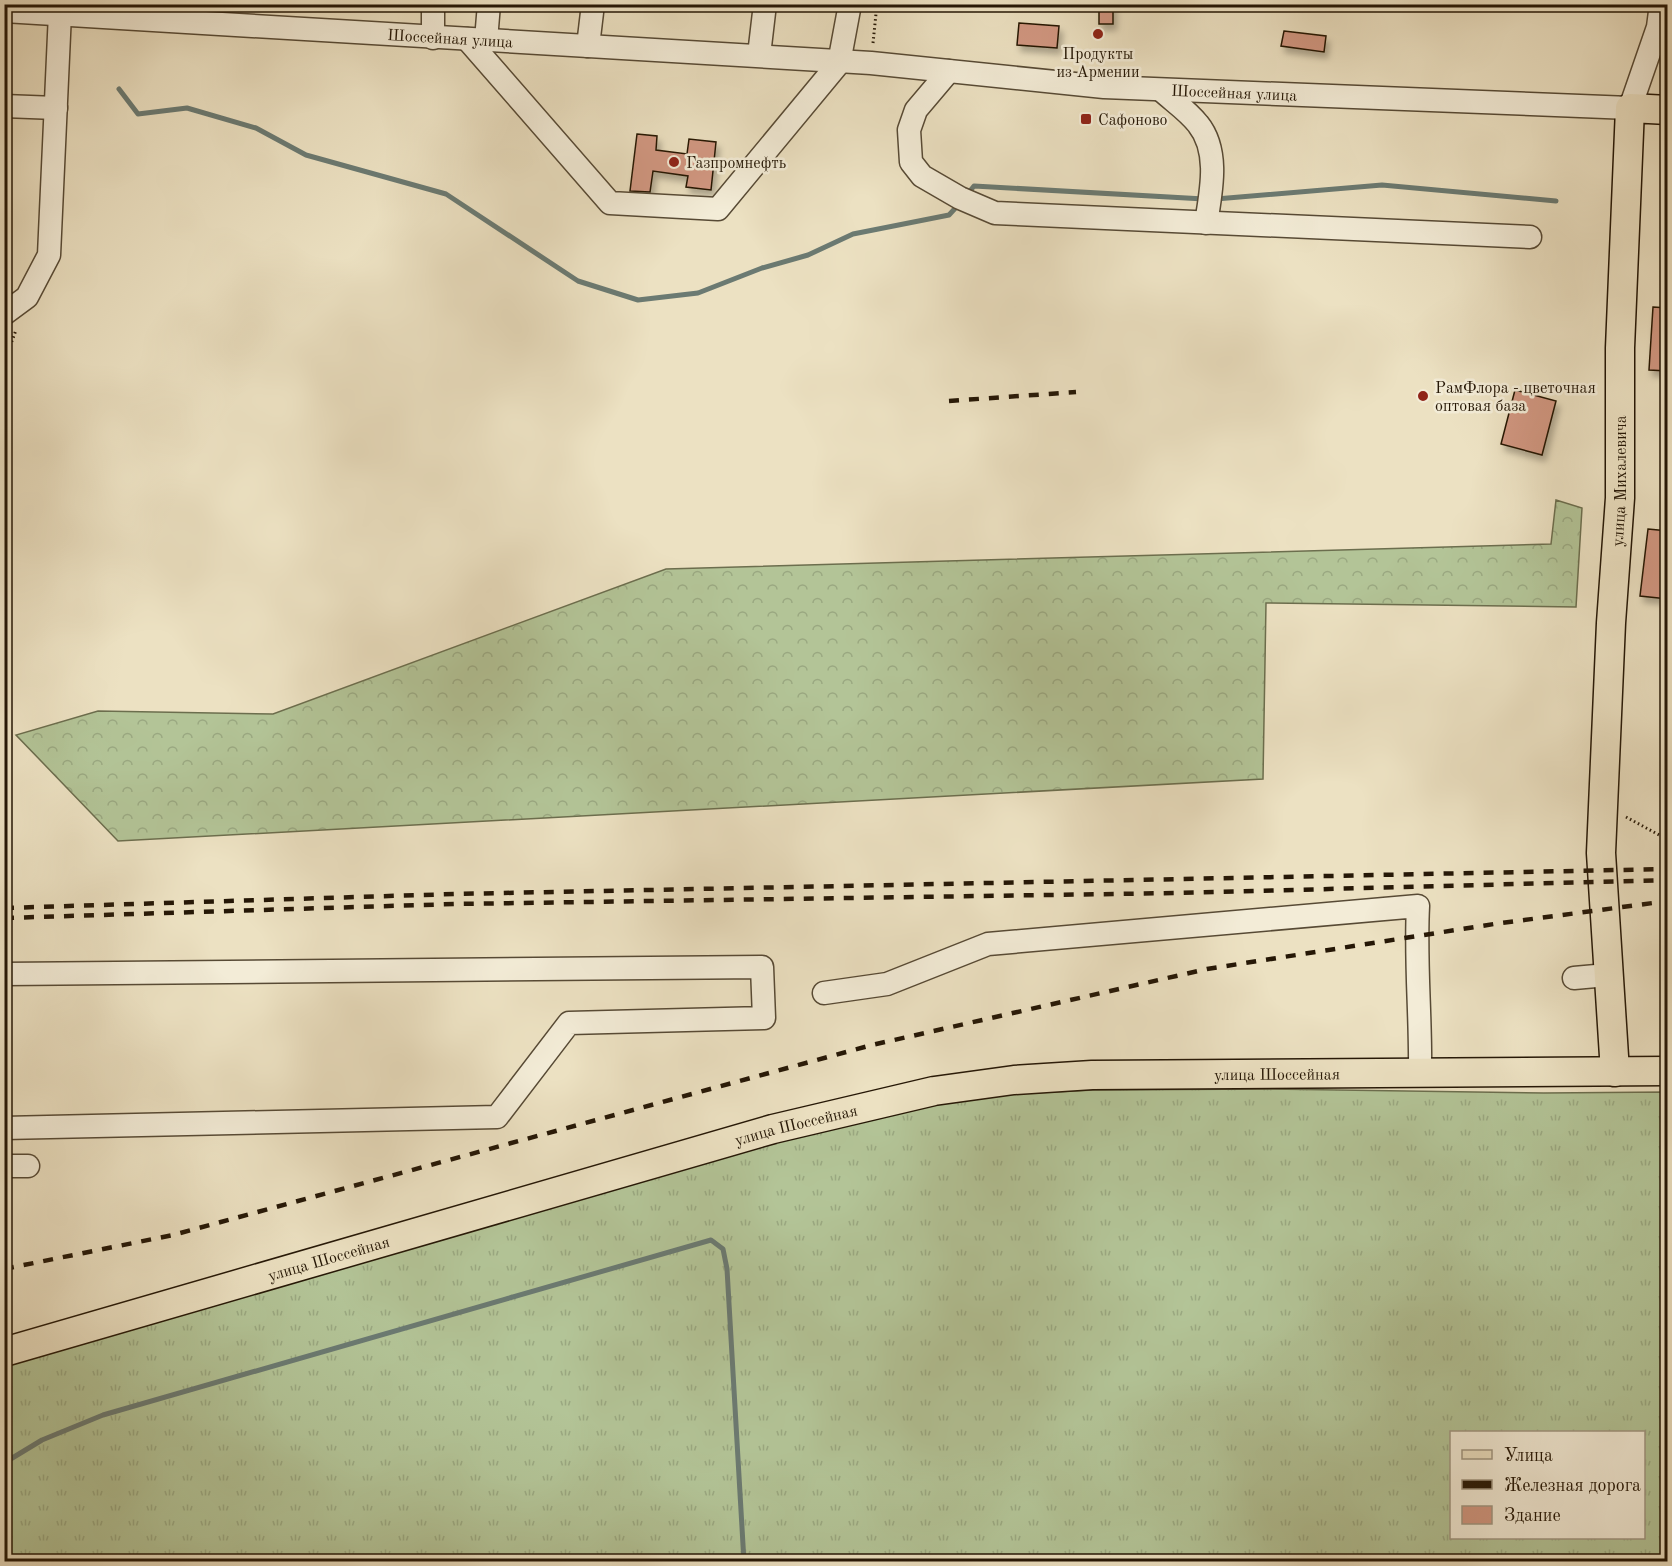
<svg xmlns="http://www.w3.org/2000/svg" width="1672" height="1566" viewBox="0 0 1672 1566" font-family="'Old Standard TT',serif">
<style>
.grass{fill:url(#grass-tufts);stroke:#6c6e4e;stroke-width:1.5;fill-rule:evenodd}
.forest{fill:url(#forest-crowns);stroke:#6c6e4e;stroke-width:1.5}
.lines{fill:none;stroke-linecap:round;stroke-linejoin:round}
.stream{stroke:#6b7a72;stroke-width:5}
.building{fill:#d19781;stroke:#251706;stroke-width:1.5;filter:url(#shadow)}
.minor-casing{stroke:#574a35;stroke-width:25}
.major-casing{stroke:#251706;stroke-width:31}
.path{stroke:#251706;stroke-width:3;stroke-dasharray:1.5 3;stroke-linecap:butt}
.minor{stroke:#f3ecd7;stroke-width:22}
.major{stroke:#ece1c2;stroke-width:28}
.rail{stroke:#251706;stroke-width:4.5;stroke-dasharray:10 10;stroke-linecap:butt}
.poi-dot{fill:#8f2418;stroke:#f3ecd7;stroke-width:2}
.labels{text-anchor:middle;stroke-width:5;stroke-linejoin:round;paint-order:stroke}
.street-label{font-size:16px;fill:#251706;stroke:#f3ecd7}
.poi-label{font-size:16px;fill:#251706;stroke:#f3ecd7;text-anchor:start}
</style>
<defs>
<pattern id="grass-tufts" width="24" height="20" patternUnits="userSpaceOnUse" patternTransform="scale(1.5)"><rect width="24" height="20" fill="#b3c497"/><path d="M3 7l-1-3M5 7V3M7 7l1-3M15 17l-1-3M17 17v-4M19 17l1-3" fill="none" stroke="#9aa881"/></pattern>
<pattern id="forest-crowns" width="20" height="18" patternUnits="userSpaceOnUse" patternTransform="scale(1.5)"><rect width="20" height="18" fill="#b3c497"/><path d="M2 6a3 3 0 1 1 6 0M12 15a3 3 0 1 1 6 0" fill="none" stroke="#9aa881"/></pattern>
<filter id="shadow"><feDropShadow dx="3.5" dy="6" stdDeviation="3" flood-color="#0004"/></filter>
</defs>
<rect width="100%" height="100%" fill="#ece1c2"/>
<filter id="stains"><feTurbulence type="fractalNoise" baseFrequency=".00333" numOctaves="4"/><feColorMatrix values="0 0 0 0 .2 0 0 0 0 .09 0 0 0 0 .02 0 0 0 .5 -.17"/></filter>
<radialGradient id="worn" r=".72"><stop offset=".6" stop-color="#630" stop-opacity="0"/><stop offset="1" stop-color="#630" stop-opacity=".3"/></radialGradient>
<path class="grass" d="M1270,1089L1544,1093L1667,1092V1561L5,1562V1365L784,1139L953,1101L1013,1094L1094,1090ZM1452,1432H1644V1538H1452Z"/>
<path class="forest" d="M1556,500L1582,508L1576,607L1266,603L1263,779L118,841L16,735L98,711L273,714L666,569L1551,544Z"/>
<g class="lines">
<path class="stream" d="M119,89L138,114L187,108L256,128L306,155L446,194L578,281L638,300L698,293L762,268L808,255L853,234L949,215L960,203
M966,196L974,186L1204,199
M1216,199L1382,185L1556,201
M4,1463L42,1440L103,1415L711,1240L723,1249L727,1269L744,1562"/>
</g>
<path class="building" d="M1099,4H1113V24H1099Z
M1019,23L1059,26L1057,48L1017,45Z
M1284,31L1326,36L1324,52L1281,46Z
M637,134L657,136L656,150L687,154L689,139L716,142L711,190L686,187L688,176L653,171L650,192L630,191Z
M1653,307L1668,308V371L1649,370Z
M1515,390L1556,401L1542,455L1501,444Z
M1648,529L1668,531V599L1640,596Z"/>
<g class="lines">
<g class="minor-casing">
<g id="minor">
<path id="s1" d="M4,11L871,63L1104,87L1630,108L1658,27L1661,4"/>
<path d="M433,38V4"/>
<path d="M467,39L610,203L718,209L839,63L850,4"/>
<path d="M486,40L489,4"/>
<path d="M588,46L593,4"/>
<path d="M759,55L765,4"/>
<path d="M949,71L916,110L909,130L911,162L922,176L960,198L995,213L1530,237"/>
<path d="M1161,90C1173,101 1188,111 1198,124C1220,151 1211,192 1206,223"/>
<path d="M4,106L56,108"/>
<path d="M4,314L27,297L49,255L60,13"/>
<path d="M4,974L762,967L764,1018L569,1023L497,1117L4,1128"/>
<path d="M1574,978L1607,975"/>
<path d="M824,993L887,984L988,944L1418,906C1415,962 1421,1017 1420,1073"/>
<path d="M4,1166H28"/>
</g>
</g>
<g class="major-casing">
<g id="major">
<path id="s2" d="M1615,1072L1601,853L1611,623L1620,498V348L1630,108L1668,110"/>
<path id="s3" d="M4,1352L773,1129L934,1091L1014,1080L1092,1075L1668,1071"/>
</g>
</g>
<path class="path" d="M873,43L877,4
M4,363L16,330
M1626,817L1661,836H1668"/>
<use href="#minor" class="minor"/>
<use href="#major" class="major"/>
<path class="rail" d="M949,401L1076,392
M4,908L454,894L1668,869
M4,918L454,904L1178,893L1668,880
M4,1269L173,1235L872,1045L1207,969L1494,924L1668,901"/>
</g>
<g class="poi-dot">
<circle cx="1098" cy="34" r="6"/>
<rect x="1080" y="113" width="12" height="12" rx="3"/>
<circle cx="674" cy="162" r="6"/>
<circle cx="1423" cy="396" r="6"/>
</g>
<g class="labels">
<g class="street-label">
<text dy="6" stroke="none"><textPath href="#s1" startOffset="447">Шоссейная улица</textPath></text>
<text dy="6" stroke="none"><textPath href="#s1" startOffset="1233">Шоссейная улица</textPath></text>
<text dy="6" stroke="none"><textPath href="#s2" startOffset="592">улица Михалевича</textPath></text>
<text dy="6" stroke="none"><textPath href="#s3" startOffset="1310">улица Шоссейная</textPath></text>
<text dy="6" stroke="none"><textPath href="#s3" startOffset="824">улица Шоссейная</textPath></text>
<text dy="6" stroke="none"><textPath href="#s3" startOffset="338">улица Шоссейная</textPath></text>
</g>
<g class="poi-label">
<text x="1098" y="59" text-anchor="middle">Продукты<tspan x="1098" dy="18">из Армении</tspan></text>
<text x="1098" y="125">Сафоново</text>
<text x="686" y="168">Газпромнефть</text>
<text x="1435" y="393">РамФлора - цветочная<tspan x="1435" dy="18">оптовая база</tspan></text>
</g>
</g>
<rect width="1672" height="1566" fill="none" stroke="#ece1c2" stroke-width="24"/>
<rect x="6" y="6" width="1660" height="1554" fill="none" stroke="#251706" stroke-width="3"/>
<rect x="12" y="12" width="1648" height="1542" fill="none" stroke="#251706" stroke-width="1.5"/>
<rect x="1450" y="1431" width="195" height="108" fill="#f3ecd7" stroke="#a19783" stroke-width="1.5"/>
<rect x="1462" y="1450" width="30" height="9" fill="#ece1c2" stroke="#a19783" stroke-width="1.5"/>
<text x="1504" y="1461" font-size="18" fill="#251706">Улица</text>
<rect x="1462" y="1480" width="30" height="9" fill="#251706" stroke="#a19783" stroke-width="1.5"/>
<text x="1504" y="1491" font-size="18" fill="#251706">Железная дорога</text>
<rect x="1462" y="1506" width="30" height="18" fill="#d19781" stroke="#a19783" stroke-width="1.5"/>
<text x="1504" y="1521" font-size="18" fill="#251706">Здание</text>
<rect width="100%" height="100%" filter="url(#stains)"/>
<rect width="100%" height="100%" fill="url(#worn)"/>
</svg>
